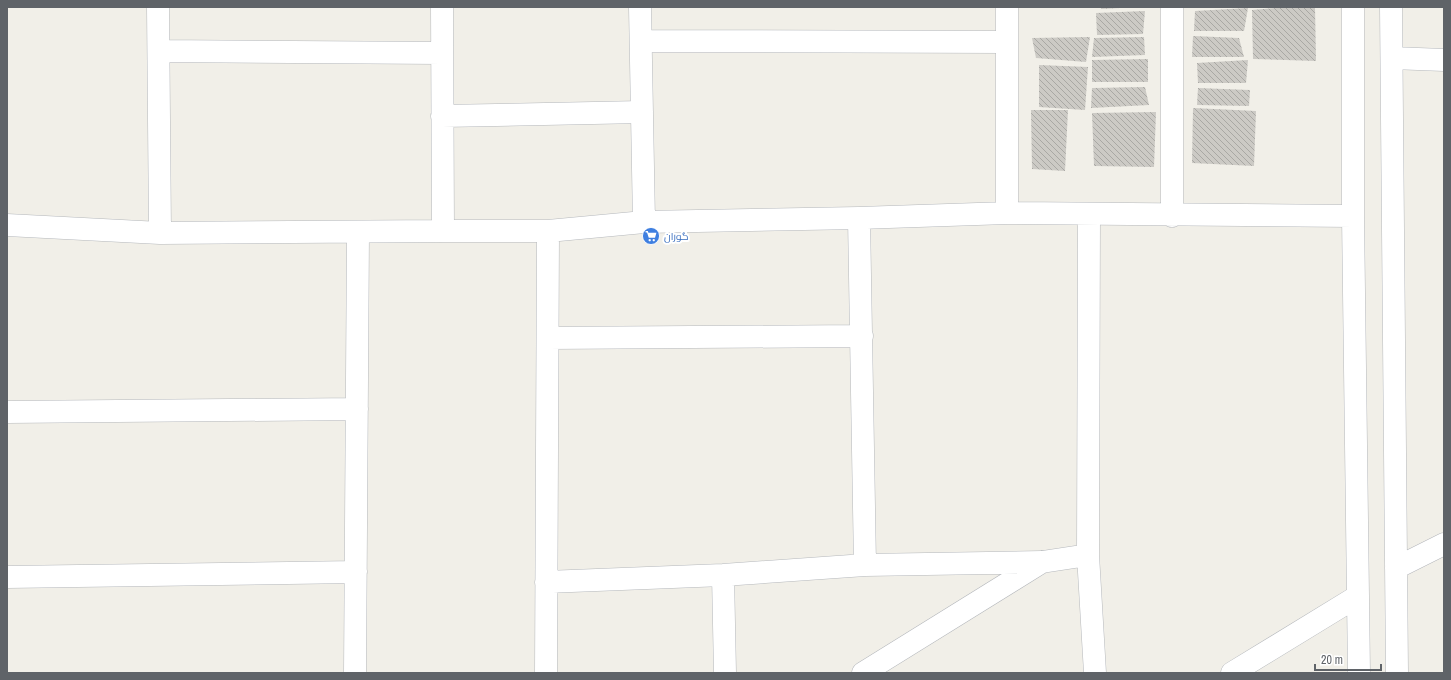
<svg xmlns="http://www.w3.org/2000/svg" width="1451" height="680" viewBox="0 0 1451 680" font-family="'Archivo Narrow',Cairo,sans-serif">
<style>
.building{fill:url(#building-back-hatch)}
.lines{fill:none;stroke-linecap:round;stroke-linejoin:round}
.minor-casing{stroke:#b5b8bc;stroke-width:23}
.minor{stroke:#fff;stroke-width:22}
.labels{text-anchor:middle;stroke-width:4;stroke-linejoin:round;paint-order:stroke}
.shop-label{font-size:10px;fill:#366cbe;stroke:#fff;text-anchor:start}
</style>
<defs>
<pattern id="building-back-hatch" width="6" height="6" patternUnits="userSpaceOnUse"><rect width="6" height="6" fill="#cccac5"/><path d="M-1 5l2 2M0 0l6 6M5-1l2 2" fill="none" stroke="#a9a8a4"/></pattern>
</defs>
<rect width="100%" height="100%" fill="#f1efe8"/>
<path class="building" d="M1101,7H1120V8L1101,9Z
M1286,7H1315L1316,61L1253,59L1252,10Z
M1248,8L1244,31H1194L1195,11Z
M1145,11L1143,34L1097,35L1096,13Z
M1193,36L1239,38L1244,57H1192Z
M1090,37L1086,62L1036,58L1032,38Z
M1144,37L1145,55L1092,57L1094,38Z
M1148,59V82H1092V60Z
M1248,60L1246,83H1198L1197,63Z
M1039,65L1088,67L1085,110L1039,107Z
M1145,87L1149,105L1091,108L1092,88Z
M1198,88L1250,90L1249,106L1197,105Z
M1193,108L1256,111L1254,166L1192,163Z
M1031,110H1068L1065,171L1032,169Z
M1156,112L1154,167L1094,166L1092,113Z"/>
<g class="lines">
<g class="minor-casing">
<path id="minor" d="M158,7L160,233
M442,7L443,231
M640,7L644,222
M1172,7V216
M1353,7V216L1359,673
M1391,7L1397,673
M641,41L1007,42
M159,51L442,53
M1392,58L1444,60
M442,116L642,112
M1007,213V7
M1089,214L1088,555L1095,673
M859,218L865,565
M7,225L160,233L443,231H548L644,222L859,218L1007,213L1353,216
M548,338L862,336
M7,412L357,409
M1396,568L1444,544
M723,575L725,673
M7,577L356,572
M546,582L723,575L865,565L1042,562L1088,555
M355,673L358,232
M546,673L548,231
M863,673L1042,562
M1232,673L1358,596"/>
</g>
<use href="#minor" class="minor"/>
</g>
<defs>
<g id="supermarket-disc" transform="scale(0.9)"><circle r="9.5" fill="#3f7fe0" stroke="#fff"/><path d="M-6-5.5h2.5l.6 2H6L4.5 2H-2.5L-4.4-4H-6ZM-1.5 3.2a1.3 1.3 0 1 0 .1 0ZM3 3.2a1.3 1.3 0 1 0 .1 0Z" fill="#fff"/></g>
</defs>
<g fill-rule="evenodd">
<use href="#supermarket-disc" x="651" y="236"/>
</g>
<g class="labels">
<g class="shop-label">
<text x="664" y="240">گوران</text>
</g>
</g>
<rect width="1451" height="680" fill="none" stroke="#5f6368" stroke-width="16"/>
<path d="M1315 664v6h66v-6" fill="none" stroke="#5f6368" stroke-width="2"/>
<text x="1321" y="664" font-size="12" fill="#5f6368" stroke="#ffffff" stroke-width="3" paint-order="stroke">20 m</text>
</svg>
